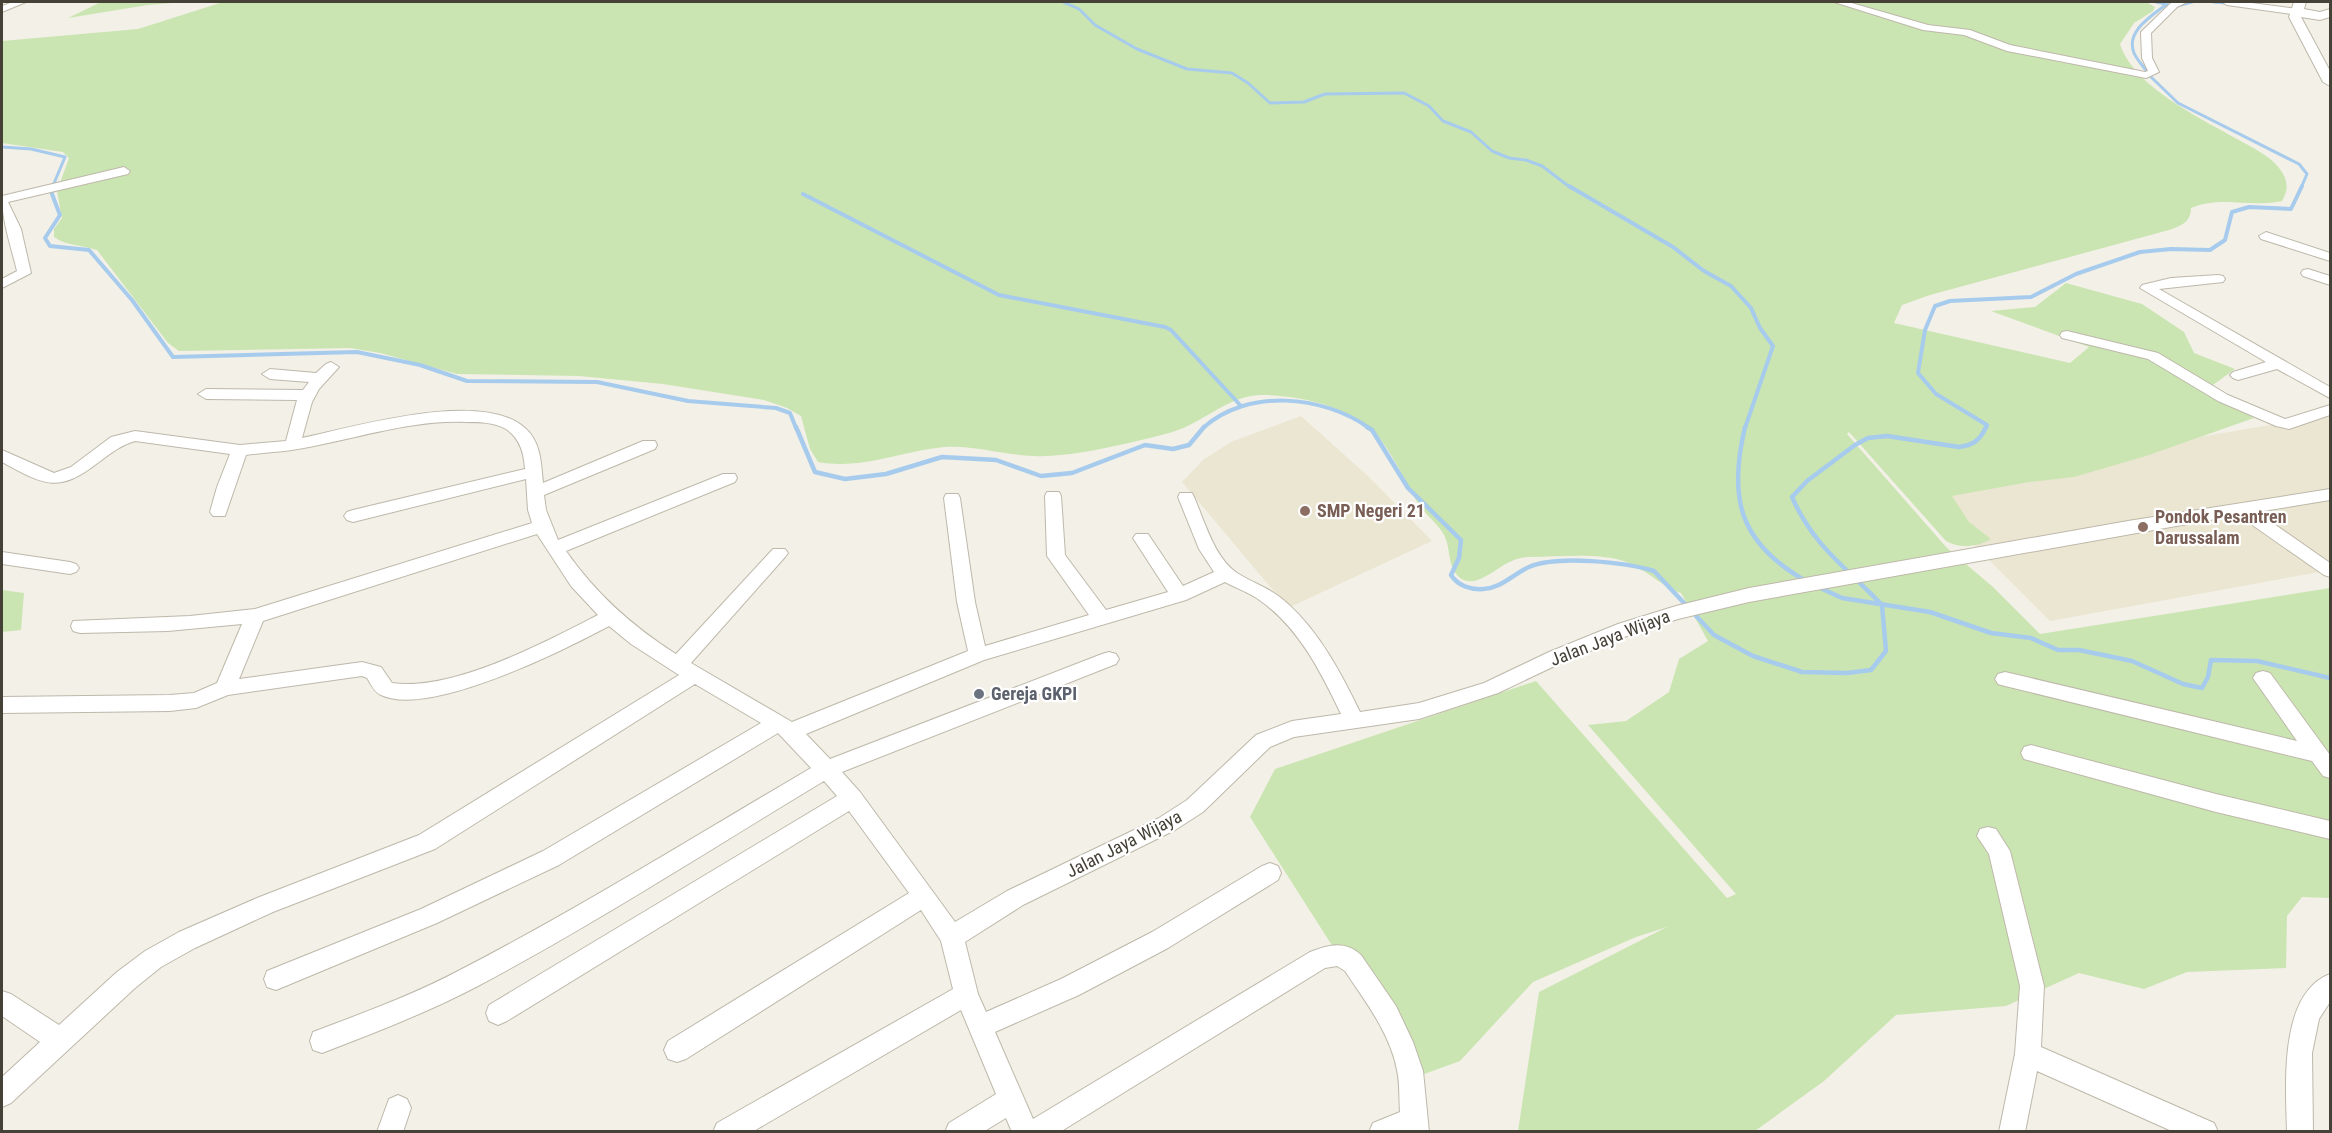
<svg xmlns="http://www.w3.org/2000/svg" width="2332" height="1133" viewBox="0 0 2332 1133" font-family="'Roboto Condensed',sans-serif">
<style>
.education{fill:#ebe6d2}
.green{fill:#cae5b2}
.lines{fill:none;stroke-linecap:round;stroke-linejoin:round}
.stream-far2{stroke:#a7cbec;stroke-width:3}
.stream-far1{stroke:#a7cbec;stroke-width:4}
.stream{stroke:#a7cbec;stroke-width:4.5}
.minor-casing{stroke:#beb8aa;stroke-width:2}
.tertiary-casing{stroke:#beb8aa;stroke-width:2}
.minor{fill:#fff;fill-rule:evenodd}
.tertiary{fill:#fff;fill-rule:evenodd}
.education-dot{fill:#8d6e63;stroke:#fff;stroke-width:2}
.worship-dot{fill:#6b7280;stroke:#fff;stroke-width:2}
.labels{text-anchor:middle;stroke-width:4.5;stroke-linejoin:round;paint-order:stroke}
.education-label{font-size:18px;font-weight:bold;fill:#785e54;stroke:#fff;text-anchor:start}
.street-label{font-size:18px;fill:#454137;stroke:#fff}
.worship-label{font-size:18px;font-weight:bold;fill:#5b616d;stroke:#fff;text-anchor:start}
</style>
<rect width="100%" height="100%" fill="#f3f0e7"/>
<path class="education" d="M2330,415V570L2050,621L1914,485Z
M1301,416L1368,476L1432,541L1288,608L1182,482L1203,460L1231,442Z"/>
<path class="green" d="M101,2H184L148,5L68,18Z
M223,2H2146L2155,7L2153,11L2134,23L2120,44C2133,86 2200,118 2237,139C2251,147 2269,155 2279,168C2288,179 2289,189 2282,201C2251,208 2221,195 2191,208C2191,222 2181,226 2169,230L1930,295L1902,305L1894,323L2070,363L2089,347L1991,311L2035,307L2066,283L2142,304L2184,332L2194,353L2235,369L2206,390L2254,418L2146,456L2074,477L2029,482L1952,496L1969,522L1991,539C1978,547 1959,549 1946,541L1849,432L1847,434L1947,548L1993,587L2040,634L2330,588V898L2302,897L2287,916L2286,968L2187,972L2144,989L2079,973L2006,1006L1896,1015L1824,1081L1755,1131H1518L1539,992L1667,927L1636,937L1533,982L1460,1061L1416,1077L1250,817L1275,769L1536,681L1727,898L1736,894L1588,725L1626,721L1669,692L1679,659L1708,641L1681,593C1659,585 1643,566 1620,560C1593,553 1559,557 1531,557C1525,557 1517,558 1512,561C1496,567 1475,591 1459,577C1447,566 1451,548 1444,535C1438,524 1426,515 1419,505C1406,484 1396,460 1381,440C1357,408 1304,396 1265,395C1226,394 1204,425 1165,434C1130,443 1070,458 1033,456C1004,455 974,445 945,447C900,451 864,470 818,462L810,449L801,416L787,408L764,400L663,384L579,376L457,374L380,353L350,348L179,351L168,343L97,250C82,245 67,246 54,237V229L62,218L57,191L69,158L63,152L2,143V41L138,29Z
M2,590L24,593L21,630L2,632Z"/>
<g class="lines">
<path class="stream-far2" d="M1063,2L1079,9L1095,25L1137,49L1187,69L1232,73L1248,83L1270,103L1304,102L1325,94L1404,93L1429,106L1443,121L1471,132L1492,151L1509,158L1526,160L1542,166L1571,188
M2156,2L2169,5
M2213,2L2227,3
M2177,6L2192,2
M2148,73C2144,67 2137,60 2134,53C2125,31 2153,15 2167,4
M2151,77L2178,103L2299,164L2307,174L2301,188
M2,147L31,149L65,157L52,188"/>
<path class="stream-far1" d="M52,186V194L60,215L45,238L50,246L89,250L132,300L173,357L357,352L420,365L467,381L597,382L688,401L776,408L790,413L796,428
M1569,186L1673,247L1704,271L1731,286L1751,308L1760,328L1773,346L1745,428
M803,194L999,295L1165,327L1171,330L1241,406
M1203,428C1247,388 1323,395 1369,428
M1986,428L1987,425L1936,394L1918,373L1925,330L1935,306L1950,301L2031,297L2076,274L2140,252L2171,249L2210,250L2225,240L2232,212L2249,207L2291,209L2302,186"/>
<path class="stream" d="M796,427L815,472L845,479L886,474L942,457L996,460L1041,476L1072,473L1145,445L1173,449L1189,445L1204,427
M1367,427L1372,430L1408,488L1461,540L1459,558L1451,575C1458,586 1471,590 1483,589C1502,588 1513,574 1529,567C1557,555 1625,562 1654,571L1714,635L1753,656L1802,672L1847,673L1871,670L1886,651L1882,605C1846,567 1814,547 1792,497L1807,481L1855,445L1868,438L1887,436L1959,447C1974,445 1980,440 1986,427
M1745,427C1728,498 1739,543 1806,581
M1816,586L1842,598L1930,612L1991,633L2031,638L2058,650H2079L2132,661L2183,684L2202,688L2208,677L2211,660L2257,661L2330,678"/>
<g class="minor-casing">
<path id="minor" d="M13,2H26L2,12V6Z
M1834,2H1848L1928,25L1970,30L2010,45L2145,72L2148,71L2142,58L2141,32L2171,3L2187,2L2177,7L2151,33L2152,58L2159,72L2146,78L2007,51L1964,35L1923,30Z
M2222,2H2244L2298,9L2303,12L2298,15L2227,5Z
M124,167L130,171L128,174L8,202L21,229L31,273L2,288V279L17,271C11,246 2,221 2,196Z
M2266,232L2330,253V261L2261,239L2259,236Z
M2308,269L2330,276V285L2303,276L2301,273L2303,270Z
M2218,275L2223,276L2225,279L2223,282L2159,289L2330,387V398L2277,369L2238,380L2233,378L2230,375L2233,372L2266,362L2140,288L2142,285L2171,278Z
M2067,331L2158,353L2228,395L2285,419L2330,405V415L2289,429L2276,426L2218,401L2148,359L2062,338L2060,335L2062,332Z
M331,362L339,367L319,389L312,402L302,438C354,427 482,389 525,428C541,442 541,463 543,483L643,441H655L657,445L655,449L544,495L546,510L558,540L723,474H735L737,478L735,482L566,551C596,594 632,626 676,654L773,549H785L788,553L785,557L691,663L792,722L968,651L957,602L944,498L946,494H958L960,498L975,602L985,646L1089,615L1047,556L1045,496L1047,492H1059L1061,496L1065,555L1106,610L1168,592L1133,538L1136,534H1148L1183,586L1214,572L1199,549L1178,497L1180,493H1192L1194,497C1205,522 1214,557 1237,573C1254,584 1273,589 1288,604C1320,633 1341,673 1360,712L1419,703L1484,683L1549,652L1618,624L1676,606L1749,588L2128,521L2330,489V500L2257,512L2330,563V577L2324,575L2238,515L1749,602L1678,619L1632,634L1563,662L1498,693L1419,719L1294,737L1270,747L1203,812L1175,830L1023,905L965,942L978,994L986,1012L1061,979L1152,932L1262,866L1270,863L1278,866L1281,873L1278,880L1168,948L1079,995L995,1032L1033,1119L1310,952C1328,945 1345,940 1361,955L1396,1006L1413,1042L1423,1071L1429,1132H1369L1373,1123L1400,1112C1399,1098 1400,1084 1397,1070C1390,1033 1365,1001 1345,971L1337,966L1325,968L1060,1132H1012L1006,1118L983,1132H945L949,1123L996,1094L961,1010L752,1132H713L717,1123L953,989L941,941L921,910L686,1059L677,1062L668,1059L664,1050L668,1041L909,893L849,811L507,1021L498,1025L489,1021L486,1013L489,1005L837,796L824,781C709,850 595,924 476,987C426,1013 374,1033 322,1053L313,1050L310,1041L313,1032C363,1013 413,995 460,970C580,908 695,836 811,768L778,733L559,865L437,923L276,990L267,987L264,979L267,971L421,909L543,851L761,723L695,684L435,849L273,912L195,948L161,967L135,988L11,1103L2,1107V1077L40,1042L2,1016V991L11,994L59,1025L117,972L145,951L179,932L257,898L419,835L679,675L631,644L609,626C564,650 429,718 381,695C374,692 371,684 367,678L362,676L228,695L196,708L170,711L2,713V697L170,695L194,693L217,683L242,624L168,631L80,633L73,631L71,626L73,621L190,616L255,609L532,523L528,510L526,479L353,522L347,520L344,516L347,512L353,510L525,469C524,453 520,438 506,429C494,422 479,422 465,422C406,420 351,441 292,450C277,452 262,453 246,455L225,516H213L210,512L217,487L230,454L135,441C121,445 111,453 99,462C58,494 44,485 2,462V450L54,473L71,467L111,437L135,431L240,445L286,441L297,400L206,399L198,394L206,389L303,390L309,382L270,379L262,374L270,369L316,373L326,364ZM537,534L571,586L598,615C545,642 452,692 392,683L381,667L362,662L239,679L263,621ZM1225,582C1236,588 1248,592 1258,599C1298,626 1321,672 1341,714L1292,721L1256,735L1187,800L1159,818L1007,891L955,922L860,792L842,772L1116,664L1119,659L1116,654L1109,652L1102,654L830,759L806,734L984,660L1186,600Z
M2,552L70,562L76,564L79,568L76,572L70,574L2,564Z
M2263,671L2270,673L2330,755V778L2323,776L2312,761L2005,686L1998,684L1995,679L1998,674L2005,672L2297,741L2253,678L2256,673Z
M2031,745L2216,794L2330,821V839L2216,812L2024,759L2021,753L2024,747Z
M1988,827L1996,829L2010,851L2044,986L2041,1047L2214,1123L2218,1132H2174L2037,1071L2025,1132H1999L2015,1054L2020,986L1989,854L1977,836L1980,829Z
M2330,974V1002L2319,1019L2312,1053L2313,1132H2287C2286,1087 2278,994 2330,974Z
M398,1095L407,1099L411,1108L403,1132H377L389,1099Z"/>
</g>
<g class="tertiary-casing">
<path id="tertiary" d="M2294,2H2306L2304,9L2320,12L2330,9V17L2320,20L2301,17L2330,71V86L2323,82L2289,17Z"/>
</g>
<use href="#minor" class="minor"/>
<use href="#tertiary" class="tertiary"/>
</g>
<g class="education-dot">
<circle cx="1305" cy="511" r="6"/>
<circle cx="2143" cy="527" r="6"/>
</g>
<circle class="worship-dot" cx="979" cy="694" r="6"/>
<g class="labels">
<g class="education-label">
<text x="1317" y="517">SMP Negeri 21</text>
<text x="2155" y="523">Pondok Pesantren<tspan x="2155" dy="21">Darussalam</tspan></text>
</g>
<g class="street-label">
<text transform="translate(1610 638) rotate(-21)" y="6">Jalan Jaya Wijaya</text>
<text transform="translate(1124 844) rotate(-27)" y="6">Jalan Jaya Wijaya</text>
</g>
<g class="worship-label">
<text x="991" y="700">Gereja GKPI</text>
</g>
</g>
<rect width="2332" height="1133" fill="none" stroke="#454137" stroke-width="6"/>
</svg>
